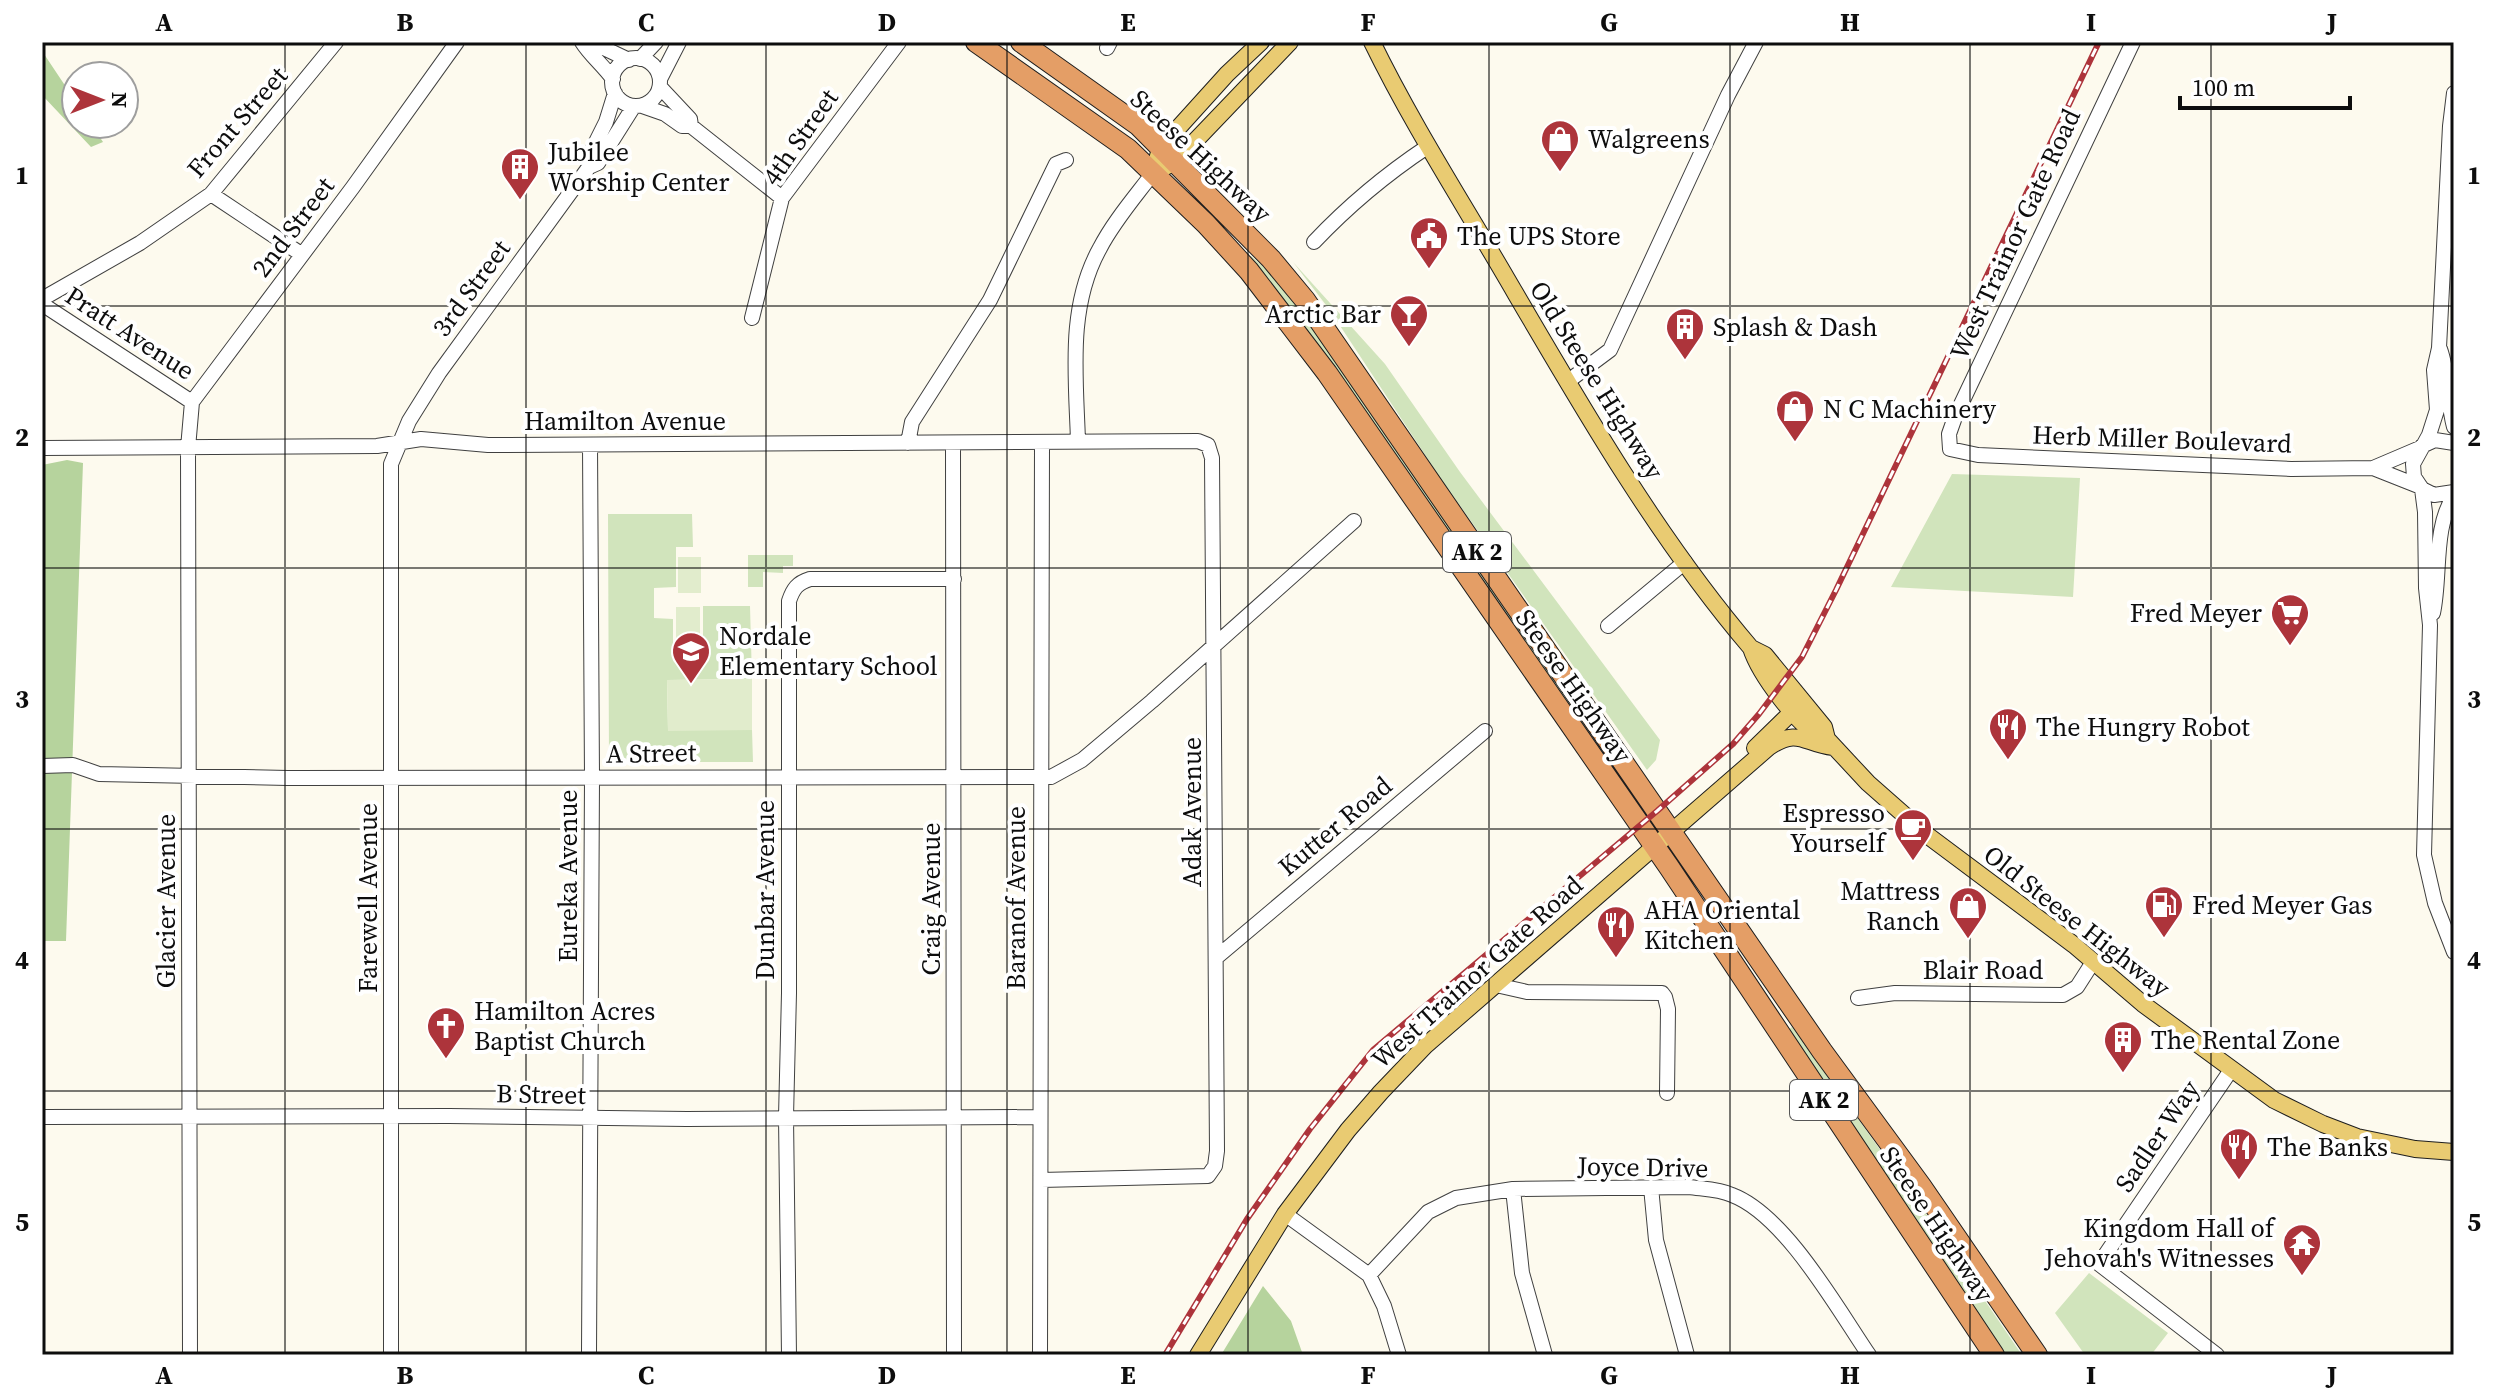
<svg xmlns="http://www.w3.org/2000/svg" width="2496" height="1397" viewBox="0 0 2496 1397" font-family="'Source Serif 4',serif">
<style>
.green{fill:#d1e4bc}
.forest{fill:#b6d39d}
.pitch{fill:#e1eccc}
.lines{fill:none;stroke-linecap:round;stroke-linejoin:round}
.minor-casing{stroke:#404040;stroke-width:16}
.major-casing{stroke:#1e1e1e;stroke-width:18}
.highway-casing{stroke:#1e1e1e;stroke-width:22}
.minor{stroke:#fff;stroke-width:14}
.major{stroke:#e9cb72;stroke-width:16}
.highway{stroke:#e49e66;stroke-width:20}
.rail-casing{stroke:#ad343b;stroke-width:6}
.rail{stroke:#fff;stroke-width:3;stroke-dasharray:9;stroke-linecap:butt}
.grid{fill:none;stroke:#0d0d0d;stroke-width:2;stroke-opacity:0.55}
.labels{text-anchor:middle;stroke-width:8;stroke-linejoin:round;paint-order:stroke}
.shield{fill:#fff;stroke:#565656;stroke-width:2}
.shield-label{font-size:24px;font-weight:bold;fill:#0d0d0d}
.street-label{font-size:26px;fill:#0d0d0d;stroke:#fff}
.poi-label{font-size:26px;fill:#0d0d0d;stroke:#fff;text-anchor:start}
.neatline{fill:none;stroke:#0d0d0d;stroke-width:3}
.grid-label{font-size:26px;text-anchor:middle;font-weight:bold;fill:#0d0d0d}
</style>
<rect width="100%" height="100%" fill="#fdfaee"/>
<path class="green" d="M1251,256L1274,276L1295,302L1590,730L1587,733L1248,258Z
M1293,262L1385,364L1460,472L1660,740L1656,760L1647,770L1439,476L1329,309Z
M1952,474L2080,478L2073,597L1891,587Z
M608,514H692L693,547H676V587L654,588V618L673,619V647H703V606H750L752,679L667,680L668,730H752L753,762H609Z
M748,555H793V566H783V573L763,572V587H748Z
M1792,1027L1922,1208L2022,1355H2006L1813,1068L1789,1029Z
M2089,1273L2168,1333L2151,1355H2085L2055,1313Z"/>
<path class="forest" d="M42,51L76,102V124H91L103,142L91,147L42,95Z
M67,460L83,463L66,941H42V465Z
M1263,1286L1291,1321L1303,1355H1221Z"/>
<path class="pitch" d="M678,557H701V593H678Z
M676,607H700V643H676Z
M752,679V730L668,731L667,680Z"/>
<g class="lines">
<g class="minor-casing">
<path id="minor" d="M582,42C590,55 603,65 613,79
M2133,42L1955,417L1949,434L1950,449L1978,455L2291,469L2373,468L2421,487
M585,44L591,42L629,60
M1107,48L1110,42
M612 82a24 24 0 1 1 48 0a24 24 0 1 1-48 0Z
M640,59L656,42
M660,79L679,42
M660,87L690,119L691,126L782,198
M2454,93L2450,126L2439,348L2434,370L2437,410L2429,435L2413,464L2414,477L2422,489L2425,512L2426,588L2430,625L2424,855L2435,903L2454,952
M642,106L665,114L682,126H691
M589,167L590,154L606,122L615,93
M211,194L301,254
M1314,242C1349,205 1385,175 1427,147
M42,299L140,243L211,194L336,42
M42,304L192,402
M752,318L782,198L899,42
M2440,349C2449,374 2447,401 2454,427
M1567,382L1610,350L1728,95L1756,42
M1078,441C1076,376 1067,307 1100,248C1114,221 1135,197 1153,173
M908,443L912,422L990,300L1056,164L1066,160
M953,443L954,1355
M2422,446L2435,440L2454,443
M42,448L377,446L421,439L488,445L1198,441L1208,445L1212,458L1217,1151L1215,1166L1208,1176L1041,1180
M2373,468L2420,448
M2422,489L2434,495L2454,492
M2433,613C2441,576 2433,527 2454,496
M1608,626L1685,562
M42,766L73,765L99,774L288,778L1051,777L1082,760L1152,701L1354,521
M1217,957L1485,731
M1496,985L1527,992L1662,993L1665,997L1668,1009L1667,1093
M1858,998L1895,993L2063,995L2077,987L2093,962
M42,1117L449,1116L687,1119L1040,1117
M1651,1187L1656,1240L1687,1355
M1513,1189L1522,1273L1545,1355
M1285,1214L1369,1275L1384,1306L1399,1355
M1369,1275L1428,1212L1456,1198L1513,1189L1689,1187C1703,1189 1719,1189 1732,1195C1785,1215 1837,1308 1869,1355
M190,1355L188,448L192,402L353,187L457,42
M391,1355V464L409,421L439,373L589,167L598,163L634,106
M589,1355L592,778L590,445
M789,1355L786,1117L789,993V601C793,589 797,583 810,579H954
M1040,1355L1042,442
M2217,1355L2099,1264L2231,1070"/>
</g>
<g class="major-casing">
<path id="major" d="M1372,42C1412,124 1461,200 1507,279C1580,404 1657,538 1751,648C1759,673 1799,729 1824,738
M1158,156L1161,147L1227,74L1261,42
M1153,173L1175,162L1290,42
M1751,648L1765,655L1824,727L1827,739L1868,783L1927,835L2074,945L2143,1004L2274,1100L2323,1124L2357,1137L2415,1149L2454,1152
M1755,748L1793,711
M1198,1355L1285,1214L1348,1130L1381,1092L1425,1046L1769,747C1799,727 1804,744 1833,747"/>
</g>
<g class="highway-casing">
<path id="highway" d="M976,42L1128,149L1206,224L1249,271L1327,373L1669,867L1994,1355
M1021,42L1138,125L1271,259L1305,300L1822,1051L1921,1186L2037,1355"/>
</g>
<use href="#minor" class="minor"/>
<use href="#major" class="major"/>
<use href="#highway" class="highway"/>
<g class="rail-casing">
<path id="rail" d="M1165,1355L1247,1219L1310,1129L1373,1050L1657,811L1733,744L1759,714L1802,657L1836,590L2099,42"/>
</g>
<use href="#rail" class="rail"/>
</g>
<path class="grid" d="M285,42V1355M526,42V1355M766,42V1355M1007,42V1355M1248,42V1355M1489,42V1355M1730,42V1355M1970,42V1355M2211,42V1355M42,306H2454M42,568H2454M42,829H2454M42,1091H2454"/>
<defs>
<g id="shop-pin" transform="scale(2)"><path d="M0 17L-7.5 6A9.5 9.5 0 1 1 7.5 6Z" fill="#ad343b" stroke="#fff"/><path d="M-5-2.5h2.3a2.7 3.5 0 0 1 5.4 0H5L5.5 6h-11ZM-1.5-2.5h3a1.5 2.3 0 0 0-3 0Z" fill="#fff"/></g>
<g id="building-pin" transform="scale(2)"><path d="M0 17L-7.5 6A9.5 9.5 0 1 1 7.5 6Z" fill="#ad343b" stroke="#fff"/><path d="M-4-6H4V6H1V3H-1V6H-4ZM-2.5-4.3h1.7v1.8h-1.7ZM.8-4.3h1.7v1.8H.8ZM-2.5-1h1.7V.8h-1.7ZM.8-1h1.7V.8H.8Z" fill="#fff"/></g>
<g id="civic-pin" transform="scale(2)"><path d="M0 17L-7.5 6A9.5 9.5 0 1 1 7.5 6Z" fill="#ad343b" stroke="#fff"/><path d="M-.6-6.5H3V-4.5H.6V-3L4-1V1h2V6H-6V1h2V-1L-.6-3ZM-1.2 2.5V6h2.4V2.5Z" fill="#fff"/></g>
<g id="bar-pin" transform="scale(2)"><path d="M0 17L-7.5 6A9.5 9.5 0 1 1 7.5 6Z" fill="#ad343b" stroke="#fff"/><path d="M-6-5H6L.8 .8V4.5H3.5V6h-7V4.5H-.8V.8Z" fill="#fff"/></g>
<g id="supermarket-pin" transform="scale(2)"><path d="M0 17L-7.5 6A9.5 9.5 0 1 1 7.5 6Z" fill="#ad343b" stroke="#fff"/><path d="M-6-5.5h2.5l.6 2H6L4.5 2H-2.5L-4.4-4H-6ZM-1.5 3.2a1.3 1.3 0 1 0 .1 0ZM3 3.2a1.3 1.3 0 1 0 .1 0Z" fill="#fff"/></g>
<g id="school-pin" transform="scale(2)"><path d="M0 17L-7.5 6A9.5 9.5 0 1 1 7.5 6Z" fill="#ad343b" stroke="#fff"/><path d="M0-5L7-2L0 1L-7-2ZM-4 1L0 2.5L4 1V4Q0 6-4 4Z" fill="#fff"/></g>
<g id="restaurant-pin" transform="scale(2)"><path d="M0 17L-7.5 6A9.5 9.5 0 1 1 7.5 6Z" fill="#ad343b" stroke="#fff"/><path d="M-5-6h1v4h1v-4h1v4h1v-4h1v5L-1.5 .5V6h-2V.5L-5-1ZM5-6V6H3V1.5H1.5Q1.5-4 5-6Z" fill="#fff"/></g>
<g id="cafe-pin" transform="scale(2)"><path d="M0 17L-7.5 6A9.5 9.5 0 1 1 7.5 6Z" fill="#ad343b" stroke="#fff"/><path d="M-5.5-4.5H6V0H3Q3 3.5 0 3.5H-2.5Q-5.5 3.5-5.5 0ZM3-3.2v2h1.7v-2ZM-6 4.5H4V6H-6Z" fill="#fff"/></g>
<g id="fuel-pin" transform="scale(2)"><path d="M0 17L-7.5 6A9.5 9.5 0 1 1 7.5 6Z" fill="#ad343b" stroke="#fff"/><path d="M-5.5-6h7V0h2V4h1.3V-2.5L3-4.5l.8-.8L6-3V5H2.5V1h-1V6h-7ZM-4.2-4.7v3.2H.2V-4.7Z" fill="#fff"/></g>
<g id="church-pin" transform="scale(2)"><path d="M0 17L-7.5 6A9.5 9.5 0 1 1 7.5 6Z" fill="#ad343b" stroke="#fff"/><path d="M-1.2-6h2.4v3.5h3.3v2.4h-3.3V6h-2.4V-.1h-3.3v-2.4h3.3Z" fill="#fff"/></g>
<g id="temple-pin" transform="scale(2)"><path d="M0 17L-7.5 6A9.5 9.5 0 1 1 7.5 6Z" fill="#ad343b" stroke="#fff"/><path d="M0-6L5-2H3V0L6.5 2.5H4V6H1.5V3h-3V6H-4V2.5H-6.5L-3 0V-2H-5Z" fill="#fff"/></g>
</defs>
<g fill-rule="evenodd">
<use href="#shop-pin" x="1560" y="139"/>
<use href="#building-pin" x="520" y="167"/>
<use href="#civic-pin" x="1429" y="236"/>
<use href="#bar-pin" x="1409" y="314"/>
<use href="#building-pin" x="1685" y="327"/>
<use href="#shop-pin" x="1795" y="409"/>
<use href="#supermarket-pin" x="2290" y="613"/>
<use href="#school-pin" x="691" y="651"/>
<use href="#restaurant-pin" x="2008" y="727"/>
<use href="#cafe-pin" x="1913" y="828"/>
<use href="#fuel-pin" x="2164" y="905"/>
<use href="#shop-pin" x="1968" y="906"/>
<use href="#restaurant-pin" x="1616" y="925"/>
<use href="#church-pin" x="446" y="1026"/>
<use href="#building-pin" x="2123" y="1040"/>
<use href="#restaurant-pin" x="2239" y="1147"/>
<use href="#temple-pin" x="2302" y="1243"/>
</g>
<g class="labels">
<g class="shield">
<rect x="1443" y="532" width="68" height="40" rx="6"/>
<rect x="1790" y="1080" width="68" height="40" rx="6"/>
</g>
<g class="shield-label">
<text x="1477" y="560">AK 2</text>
<text x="1824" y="1108">AK 2</text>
</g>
<g class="street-label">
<text transform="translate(237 122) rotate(-49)" y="9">Front Street</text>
<text transform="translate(800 137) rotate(-55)" y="9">4th Street</text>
<text transform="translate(1201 156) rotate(43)" y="9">Steese Highway</text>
<text transform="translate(293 227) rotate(-53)" y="9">2nd Street</text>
<text transform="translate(2015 234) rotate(-65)" y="9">West Trainor Gate Road</text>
<text transform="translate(471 288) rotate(-54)" y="9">3rd Street</text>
<text transform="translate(130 333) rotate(33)" y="9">Pratt Avenue</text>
<text transform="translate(1597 380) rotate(58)" y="9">Old Steese Highway</text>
<text x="625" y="430">Hamilton Avenue</text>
<text transform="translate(2162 439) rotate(2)" y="9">Herb Miller Boulevard</text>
<text transform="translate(1574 686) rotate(55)" y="9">Steese Highway</text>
<text transform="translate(651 753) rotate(-1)" y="9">A Street</text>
<text transform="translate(1192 812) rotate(-90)" y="9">Adak Avenue</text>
<text transform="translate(1335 826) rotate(-40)" y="9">Kutter Road</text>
<text transform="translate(568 876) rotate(-90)" y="9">Eureka Avenue</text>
<text transform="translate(765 890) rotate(-90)" y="9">Dunbar Avenue</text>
<text transform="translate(368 898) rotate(-90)" y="9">Farewell Avenue</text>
<text transform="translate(1016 898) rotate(-90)" y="9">Baranof Avenue</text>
<text transform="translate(931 899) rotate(-90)" y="9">Craig Avenue</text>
<text transform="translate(166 901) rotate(-90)" y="9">Glacier Avenue</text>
<text transform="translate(2077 921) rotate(38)" y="9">Old Steese Highway</text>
<text x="1983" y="979">Blair Road</text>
<text transform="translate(1477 972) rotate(-42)" y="9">West Trainor Gate Road</text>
<text transform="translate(541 1094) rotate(1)" y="9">B Street</text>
<text transform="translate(2157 1136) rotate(-56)" y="9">Sadler Way</text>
<text transform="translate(1643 1167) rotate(1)" y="9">Joyce Drive</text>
<text transform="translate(1937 1224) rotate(56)" y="9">Steese Highway</text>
</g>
<g class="poi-label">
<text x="1588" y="148">Walgreens</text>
<text x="548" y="161">Jubilee<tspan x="548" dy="30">Worship Center</tspan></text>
<text x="1457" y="245">The UPS Store</text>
<text x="1381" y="323" text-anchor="end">Arctic Bar</text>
<text x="1713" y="336">Splash &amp; Dash</text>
<text x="1823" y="418">N C Machinery</text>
<text x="2262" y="622" text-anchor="end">Fred Meyer</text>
<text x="719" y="645">Nordale<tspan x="719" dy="30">Elementary School</tspan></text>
<text x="2036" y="736">The Hungry Robot</text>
<text x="1885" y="822" text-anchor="end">Espresso<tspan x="1885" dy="30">Yourself</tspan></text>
<text x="1940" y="900" text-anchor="end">Mattress<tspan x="1940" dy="30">Ranch</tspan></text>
<text x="2192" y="914">Fred Meyer Gas</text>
<text x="1644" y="919">AHA Oriental<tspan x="1644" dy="30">Kitchen</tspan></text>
<text x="474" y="1020">Hamilton Acres<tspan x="474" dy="30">Baptist Church</tspan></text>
<text x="2151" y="1049">The Rental Zone</text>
<text x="2267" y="1156">The Banks</text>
<text x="2274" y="1237" text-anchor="end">Kingdom Hall of<tspan x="2274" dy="30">Jehovah's Witnesses</tspan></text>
</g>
</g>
<rect width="2496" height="1397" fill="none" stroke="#ffffff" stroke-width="88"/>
<g transform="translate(100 100) rotate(90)"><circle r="38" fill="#ffffff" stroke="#9e9e9e" stroke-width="2"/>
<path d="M0-6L14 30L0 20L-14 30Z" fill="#ad343b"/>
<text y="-12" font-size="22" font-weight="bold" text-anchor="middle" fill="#0d0d0d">N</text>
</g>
<path d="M2180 96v12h170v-12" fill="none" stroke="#0d0d0d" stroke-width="4"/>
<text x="2192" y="96" font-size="24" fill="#0d0d0d" stroke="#ffffff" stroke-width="6" paint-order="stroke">100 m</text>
<rect x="44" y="44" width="2408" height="1309" class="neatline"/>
<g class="grid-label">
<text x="164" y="31">A</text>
<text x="405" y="31">B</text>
<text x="646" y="31">C</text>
<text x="887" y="31">D</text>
<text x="1128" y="31">E</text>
<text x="1368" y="31">F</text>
<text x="1609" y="31">G</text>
<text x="1850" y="31">H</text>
<text x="2091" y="31">I</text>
<text x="2332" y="31">J</text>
<text x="22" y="184">1</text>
<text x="2474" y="184">1</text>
<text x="22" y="446">2</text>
<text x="2474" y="446">2</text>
<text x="22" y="708">3</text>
<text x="2474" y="708">3</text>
<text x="22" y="969">4</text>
<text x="2474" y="969">4</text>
<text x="22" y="1231">5</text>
<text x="2474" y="1231">5</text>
<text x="164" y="1384">A</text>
<text x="405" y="1384">B</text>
<text x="646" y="1384">C</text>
<text x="887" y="1384">D</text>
<text x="1128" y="1384">E</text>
<text x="1368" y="1384">F</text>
<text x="1609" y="1384">G</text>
<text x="1850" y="1384">H</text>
<text x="2091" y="1384">I</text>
<text x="2332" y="1384">J</text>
</g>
</svg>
